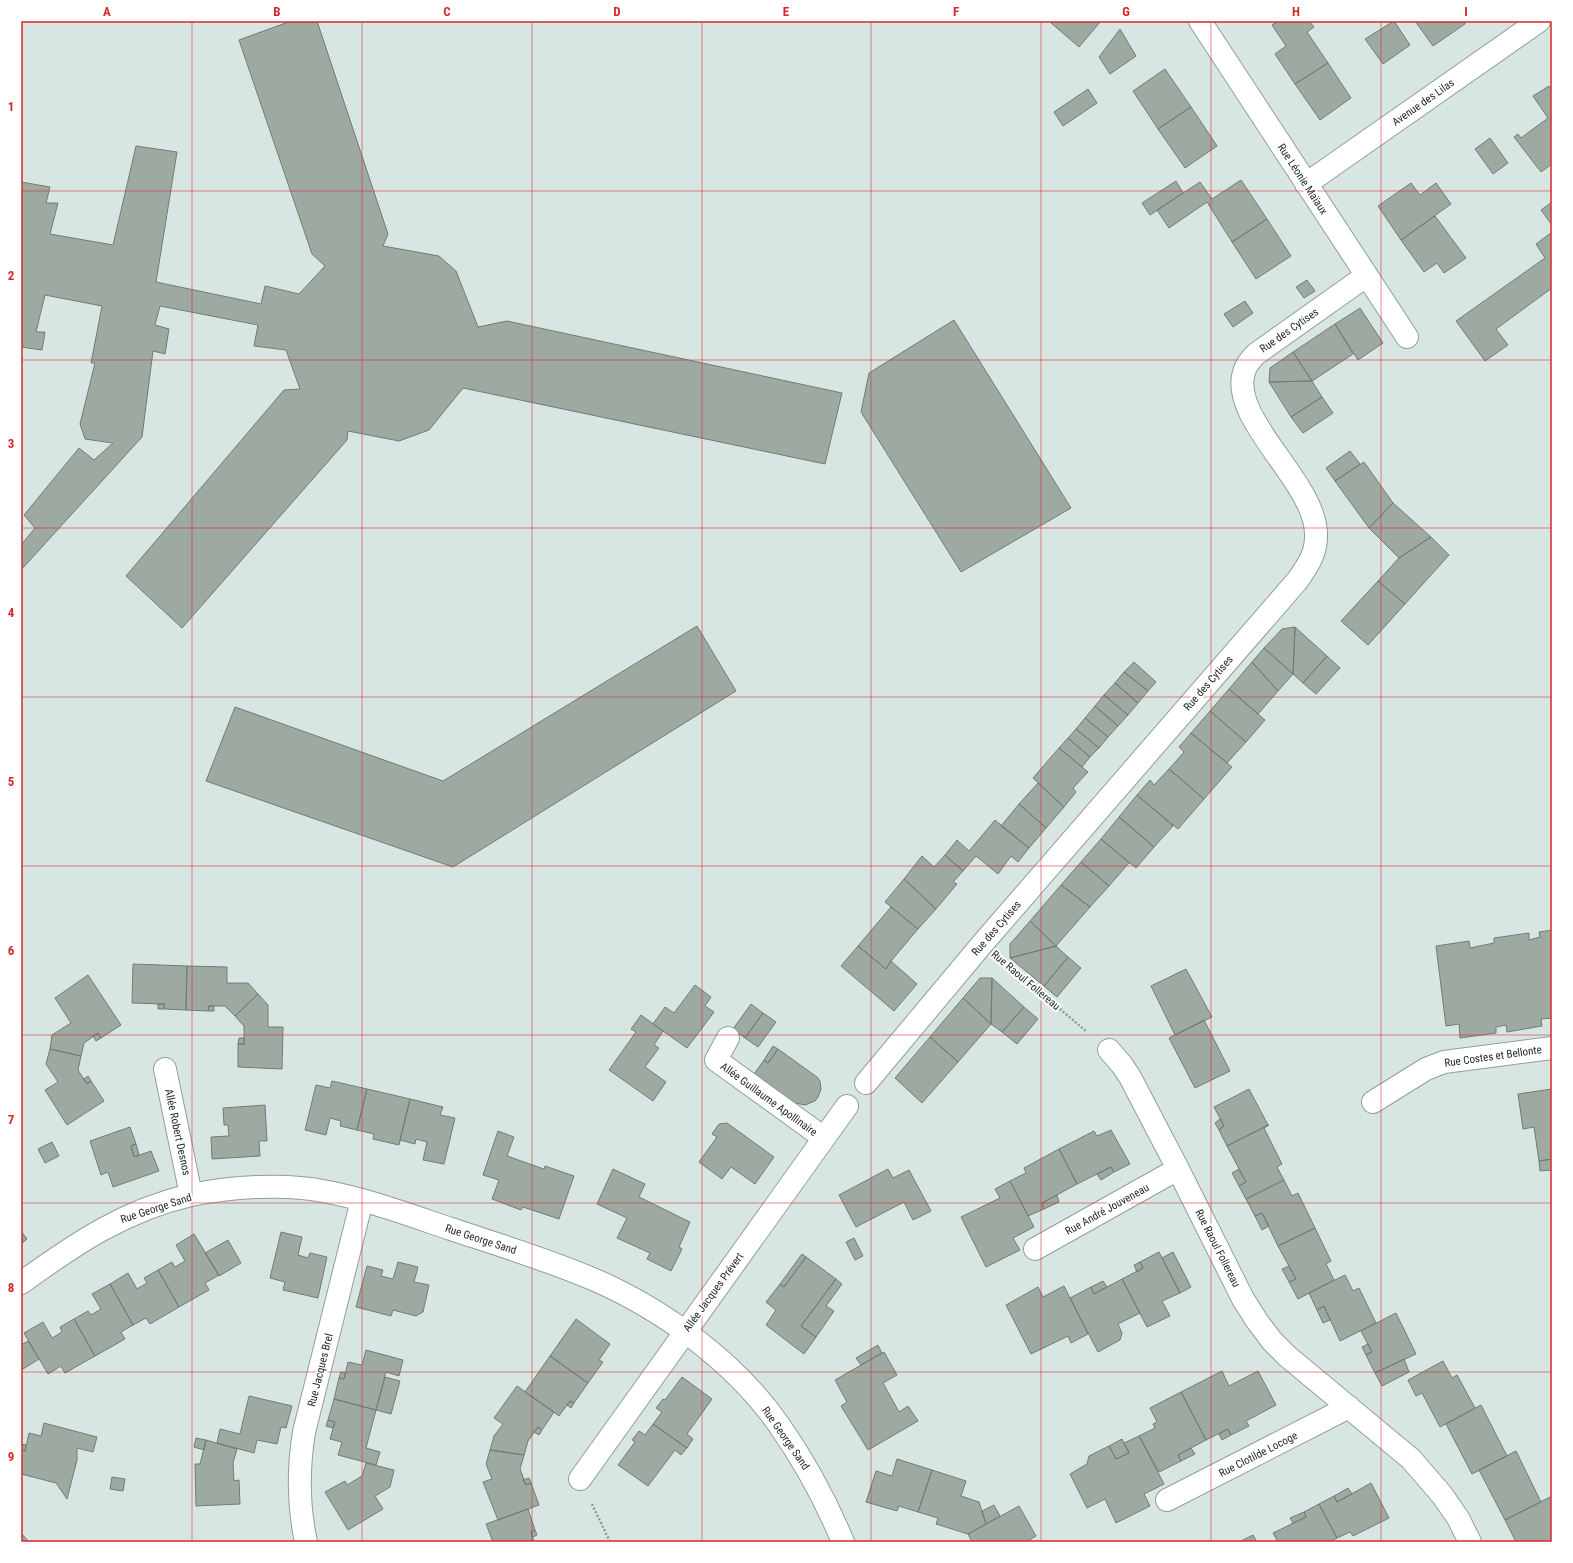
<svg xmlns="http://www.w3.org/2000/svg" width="1573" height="1563" viewBox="0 0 1573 1563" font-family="'Roboto Condensed',sans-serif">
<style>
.building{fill:#9ea9a2;stroke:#727c76}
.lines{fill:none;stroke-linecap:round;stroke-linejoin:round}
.minor-casing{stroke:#919e9c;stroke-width:24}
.path{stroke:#8d9795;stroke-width:2.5;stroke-dasharray:2 2;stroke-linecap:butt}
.minor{stroke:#fff;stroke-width:22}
.grid{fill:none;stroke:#d62828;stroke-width:1;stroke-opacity:0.55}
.labels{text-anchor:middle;stroke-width:4;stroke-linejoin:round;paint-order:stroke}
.street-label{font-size:11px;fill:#252a29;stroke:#fff}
.neatline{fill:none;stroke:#d62828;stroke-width:1.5}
.grid-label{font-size:13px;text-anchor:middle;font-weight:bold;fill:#d62828}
</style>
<rect width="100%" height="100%" fill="#d8e6e3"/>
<path class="building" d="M291,21H317L388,234L383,246L439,256L456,271L478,327L507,321L842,393L825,464L463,388L429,430L399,441L348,431L347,440L182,628L126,576L284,390L300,389L286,350L254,346L258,325L160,306L155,325L169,329L165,354L153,351L142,437L21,570V545L35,528L24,515L79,448L94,460L113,443L85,439L80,424L95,363H91L102,306L45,295L36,332H45L42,350L21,347V182L50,187L46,203H58L50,234L113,245L136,146L177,152L156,282L261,304L265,286L299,294L325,266L312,254L239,40Z
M1053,21H1101L1079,47L1051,23Z
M1278,21H1309L1314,27L1307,32L1328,63L1295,84L1275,54L1286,46L1272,25Z
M1394,21L1410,45L1383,64L1365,39Z
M1415,21H1464L1465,24L1433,46Z
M1120,29L1136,56L1110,74L1099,57Z
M1328,63L1351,98L1320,120L1295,84Z
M1165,69L1191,107L1158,129L1133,91Z
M1549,86L1552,90V164L1541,172L1514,137L1518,134L1521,138L1548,118L1533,96Z
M1088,89L1097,103L1063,126L1054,112Z
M1191,107L1217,146L1185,168L1158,129Z
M1490,138L1508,163L1493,174L1475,149Z
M1241,180L1267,219L1232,242L1207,202L1169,228L1157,210L1200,182L1212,199Z
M1176,181L1183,193L1150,215L1142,203Z
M1411,183L1420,195L1436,183L1451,204L1401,240L1378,206Z
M1552,202V225L1541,210Z
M1435,216L1466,258L1444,273L1437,263L1424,272L1401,240Z
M1267,219L1291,256L1256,279L1232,242Z
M1552,232V288L1496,329L1508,345L1485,361L1456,321L1545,258L1536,244Z
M1307,280L1315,291L1304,298L1296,287Z
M1245,301L1253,313L1233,327L1224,314Z
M1360,308L1383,343L1358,360L1335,324Z
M954,320L1071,508L961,572L861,412L869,373Z
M1335,324L1353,354L1312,381L1293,352Z
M1293,352L1312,381L1269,382L1270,368Z
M1312,381L1322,397L1291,417L1269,382Z
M1322,397L1333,413L1303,433L1291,417Z
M1350,451L1360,464L1335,481L1326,468Z
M1364,462L1393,503L1369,528L1335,481Z
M1393,503L1431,537L1399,558L1369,528Z
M1431,537L1449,555L1405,604L1378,581L1399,558Z
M1378,581L1405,604L1368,645L1341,621Z
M697,626L736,691L453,867L206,781L235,707L443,781Z
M1295,627L1293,674L1264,648L1282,629Z
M1295,627L1327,656L1303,683L1293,674Z
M1264,648L1293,674L1278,691L1252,662Z
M1327,656L1340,668L1316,694L1303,683Z
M1134,662L1156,682L1148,691L1124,672Z
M1252,662L1278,691L1258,714L1229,689Z
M1124,672L1148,691L1138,703L1115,683Z
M1115,683L1138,703L1128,715L1104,695Z
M1229,689L1265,720L1246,742L1210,711Z
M1104,695L1128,715L1118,726L1095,706Z
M1095,706L1118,726L1108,737L1085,718Z
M1210,711L1246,742L1227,763L1191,733Z
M1085,718L1108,737L1099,748L1076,729Z
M1076,729L1099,748L1090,757L1068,738Z
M1191,733L1232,767L1204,799L1169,769L1184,752L1179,747Z
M1068,738L1090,757L1082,767L1059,748Z
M1059,748L1088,772L1073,788L1076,792L1064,807L1033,778Z
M1169,769L1204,799L1178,829L1137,795L1150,780L1154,785Z
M1038,783L1064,807L1046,828L1019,804Z
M1137,795L1173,826L1154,847L1119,817Z
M1019,804L1046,828L1029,848L1001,826Z
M1119,817L1154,847L1136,868L1101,839Z
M995,820L1029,848L1018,862L1011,856L998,874L976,856L963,871L945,855L957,840L969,851Z
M1101,839L1129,863L1109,886L1081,862Z
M945,855L963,871L953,882L957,884L936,909L904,879L922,856L934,867Z
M1081,862L1109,886L1090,907L1061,885Z
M904,879L936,909L918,929L885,902Z
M1061,885L1090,907L1056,946L1030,921Z
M891,907L918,929L891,961L886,969L858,946Z
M1030,921L1056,946L1010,958V944Z
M1552,930V1018L1541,1019L1542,1026L1507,1032L1506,1025L1496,1027V1033L1460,1038L1459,1024L1446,1026L1436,946L1469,941L1470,948L1494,943V938L1529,933V940L1540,937L1539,932Z
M858,946L886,969L891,961L917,984L894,1011L841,966Z
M1056,946L1068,957L1044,986L1010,958Z
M1068,957L1081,968L1057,997L1044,986Z
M133,964L187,966L186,1010L164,1009V1004L132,1003Z
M187,966L227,967V983H248L258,994L235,1016L225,1006H209L208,1011L186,1010Z
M1186,969L1212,1017L1175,1035L1151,986Z
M88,975L121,1025L101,1038L98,1033L84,1043L81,1056L50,1049L52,1035L71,1023L55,998Z
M980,978H992L991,1024L963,998Z
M992,978L1024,1007L1002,1032L991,1024Z
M695,985L711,997L705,1006L714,1012L687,1048L653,1024L665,1007L674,1013Z
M258,994L268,1005V1027H283L282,1069L238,1067V1044H244V1026L235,1016Z
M963,998L991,1024L958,1062L930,1037Z
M158,1004H164V1009H158Z
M751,1004L763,1013L745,1038L733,1029Z
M209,1006H214V1011H208Z
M1024,1007L1038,1019L1017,1044L1002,1032Z
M763,1013L776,1022L758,1047L745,1038Z
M641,1015L663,1031L654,1045L659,1048L645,1067L666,1082L653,1101L609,1070L636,1032L631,1029Z
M1204,1020L1230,1071L1195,1088L1169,1038Z
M98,1033L101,1038L96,1041L93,1036Z
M930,1037L958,1062L922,1103L895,1078Z
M239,1038H244V1044H238Z
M773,1046L778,1049L768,1063L764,1060Z
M50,1049L81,1056L78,1070L87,1084L91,1081L104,1101L67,1125L45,1090L58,1082L46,1064Z
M778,1049L817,1077L820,1081L821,1089L818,1097L815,1101L805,1105L795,1103L754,1074L764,1060L768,1063Z
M88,1076L91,1081L87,1084L84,1079Z
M332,1081L367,1089L357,1130L340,1126L341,1121L330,1118L326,1135L305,1130L316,1085L330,1088Z
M367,1089L410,1099L399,1145L373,1139L374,1134L357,1130Z
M1249,1089L1268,1125L1227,1146L1219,1130L1224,1126L1214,1107Z
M1552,1089V1159L1539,1161L1534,1127L1523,1129L1518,1094Z
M410,1099L443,1107L440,1115L455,1118L444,1164L423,1160L427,1142L416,1139L415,1144L400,1140Z
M265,1105L267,1141H259L260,1156L212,1159L211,1137L229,1136L228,1125H224L223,1108Z
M1220,1119L1224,1126L1219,1130L1215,1123Z
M727,1123L774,1157L755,1184L731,1167L722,1179L699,1162L717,1137L712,1134L719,1124Z
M1269,1125L1264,1128L1282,1164L1277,1167L1284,1180L1246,1199L1239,1186L1246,1182L1227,1146Z
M130,1127L136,1144L131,1146L134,1157L151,1151L159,1171L113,1187L108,1172L101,1175L90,1141Z
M1111,1130L1130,1164L1114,1172L1111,1167L1077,1184L1059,1149L1094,1131L1097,1136Z
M498,1131L514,1137L507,1156L544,1169L545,1166L574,1176L559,1219L523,1207L521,1210L492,1199L499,1180L483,1175Z
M52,1142L59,1156L45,1163L38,1149Z
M136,1144L139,1155L134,1157L131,1146Z
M1059,1149L1077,1184L1042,1203L1044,1209L1028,1216L1010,1181L1026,1173L1024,1168Z
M1552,1159V1170L1540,1171L1539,1161Z
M1111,1167L1114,1172L1101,1180L1097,1174Z
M613,1169L645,1184L639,1197L690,1222L679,1247L682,1249L671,1271L647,1259L650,1253L617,1238L627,1218L597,1204Z
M888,1169L893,1178L909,1170L931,1211L913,1220L904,1202L856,1227L839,1195Z
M1239,1169L1246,1182L1239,1186L1232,1173Z
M1284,1180L1292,1196L1298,1193L1315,1228L1278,1246L1262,1213L1255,1216L1246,1199Z
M1010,1181L1034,1227L1013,1238L1020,1250L986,1267L961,1217L1000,1198L995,1189Z
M1057,1195L1059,1202L1044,1209L1042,1203Z
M1262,1213L1269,1226L1262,1230L1255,1216Z
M1315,1228L1331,1261L1326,1264L1334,1280L1298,1299L1289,1282L1296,1279L1278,1246Z
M21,1231L27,1239L21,1244Z
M281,1232L302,1237L298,1255L308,1258L310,1253L327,1257L318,1298L283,1290L285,1282L270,1278Z
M194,1234L219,1275L205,1283L209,1290L179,1307L158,1270L172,1262L175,1267L185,1261L176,1245Z
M854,1238L863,1256L855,1260L846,1242Z
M228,1240L241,1263L219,1276L205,1253Z
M1159,1252L1180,1293L1162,1301L1170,1316L1147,1327L1122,1279L1143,1268L1140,1262Z
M1173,1252L1191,1287L1180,1293L1162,1258Z
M802,1254L806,1257L784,1287L780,1284Z
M806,1257L836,1279L801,1326L816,1337L804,1354L766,1325L776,1310L766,1302L780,1284L784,1287Z
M398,1262L418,1267L414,1282L429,1285L423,1312L416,1316L393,1310L391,1316L356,1307L367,1266L383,1270L381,1276L393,1279Z
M1140,1262L1143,1268L1137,1272L1134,1265Z
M1289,1266L1296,1279L1289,1282L1282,1269Z
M158,1270L179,1307L150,1324L146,1318L133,1325L110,1284L128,1273L137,1289L147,1283L144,1278Z
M1345,1275L1353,1291L1359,1288L1376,1323L1340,1341L1324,1306L1317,1310L1309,1293Z
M836,1279L842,1284L826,1306L834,1311L816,1337L801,1326Z
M1122,1279L1140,1313L1118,1324L1122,1333L1120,1340L1098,1352L1070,1298L1091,1287L1094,1294Z
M1103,1281L1107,1287L1094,1294L1091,1287Z
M110,1284L133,1325L121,1332L125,1339L95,1356L74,1319L88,1311L91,1315L101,1309L92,1294Z
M1064,1286L1088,1334L1071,1343L1068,1336L1031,1354L1006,1305L1038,1287L1043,1297Z
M1324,1306L1330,1320L1323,1323L1317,1310Z
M1396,1313L1416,1354L1375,1373L1366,1355L1372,1352L1361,1331Z
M74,1319L95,1356L65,1373L61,1366L48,1374L24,1333L43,1322L52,1338L62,1332L60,1327Z
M576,1319L610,1344L599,1360L603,1362L588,1383L550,1356Z
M28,1341L39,1359L23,1369L21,1365V1345Z
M1368,1344L1372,1352L1366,1355L1362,1347Z
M878,1345L882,1353L861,1365L856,1358Z
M366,1350L403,1360L399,1376L386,1372L376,1410L334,1399L339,1378L344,1379L348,1362L362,1365Z
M884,1352L897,1375L883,1383L899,1412L908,1406L918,1421L868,1450L841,1406L847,1402L835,1380Z
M550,1356L588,1383L574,1403L570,1401L559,1416L525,1392Z
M1404,1359L1409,1372L1382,1386L1375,1373Z
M1443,1361L1452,1378L1457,1375L1475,1408L1440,1427L1422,1393L1416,1396L1408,1380Z
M1222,1371L1229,1386L1258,1371L1276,1405L1246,1421L1249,1426L1231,1435L1228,1429L1206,1440L1181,1392Z
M341,1372L346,1373L344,1379L339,1378Z
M385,1377L400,1381L391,1414L376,1410Z
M682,1377L712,1399L687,1434L693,1439L687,1448L653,1424L662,1412L656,1408L663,1399L665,1400Z
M517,1386L554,1412L542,1430L538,1427L528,1441L524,1455L490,1450L494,1436L503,1424L494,1418Z
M1181,1392L1206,1440L1178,1455L1181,1461L1159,1472L1139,1436L1155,1428L1153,1424L1157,1422L1150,1408Z
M249,1396L292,1406L286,1428L281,1427L277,1444L257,1440L254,1453L217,1443L220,1429L240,1434Z
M334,1399L376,1410L366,1448L380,1452L376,1465L338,1455L342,1442L330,1439L335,1422L328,1420Z
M570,1401L574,1403L571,1408L567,1405Z
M1481,1405L1507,1456L1472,1474L1446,1424Z
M328,1420L335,1422L333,1428L326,1426Z
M44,1423L97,1437L93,1452L77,1448V1460L67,1499L56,1483L21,1474V1450L25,1451L29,1433L41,1436Z
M653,1424L687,1448L681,1455L675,1450L648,1486L618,1465L635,1442L632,1440L639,1431L645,1435Z
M538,1427L542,1430L539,1435L534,1432Z
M1228,1429L1231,1435L1222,1440L1219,1434Z
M1139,1436L1164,1484L1144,1494L1150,1506L1116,1523L1105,1499L1087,1508L1070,1474L1087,1464L1089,1456L1109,1446L1116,1459L1129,1453L1124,1443Z
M196,1438L206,1440L204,1450L194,1447Z
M1122,1439L1129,1453L1116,1459L1109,1446Z
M206,1440L237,1449L233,1463L234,1481L239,1480L240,1504L196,1506L195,1464H200Z
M21,1444L26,1445L25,1451L21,1450Z
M1191,1448L1195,1454L1181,1461L1178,1455Z
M490,1450L524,1455L520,1469L526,1485L531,1483L539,1505L498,1520L483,1482L492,1479L486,1464Z
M1516,1451L1541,1502L1505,1520L1479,1470Z
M897,1459L932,1470L918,1512L899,1506L897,1511L866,1502L876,1471L892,1476Z
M366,1463L394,1470L390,1487L375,1496L383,1509L348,1530L325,1492L345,1481L347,1485L362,1476Z
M932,1470L966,1481L961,1496L979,1502L986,1524L968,1534L936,1524L938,1518L918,1512Z
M112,1477L125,1479L123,1491L110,1489Z
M529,1478L531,1483L526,1485L523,1480Z
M1371,1483L1389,1518L1353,1536L1350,1532L1337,1538L1319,1504L1334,1496L1337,1502Z
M1348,1488L1352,1494L1337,1502L1334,1496Z
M1552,1496V1542H1516L1505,1520Z
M1319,1504L1337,1538L1329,1542H1278L1273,1533L1306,1517L1304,1512Z
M994,1505L1000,1516L986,1524L982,1511Z
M1019,1506L1036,1536L1026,1542H972L968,1534Z
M528,1509L535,1530L531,1532L534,1542H493L486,1524Z
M1304,1512L1306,1517L1293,1523L1290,1518Z
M535,1530L537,1535L533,1537L531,1532Z
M21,1533L29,1542H21Z
M1253,1535L1257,1542H1239Z"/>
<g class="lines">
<g class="minor-casing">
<path id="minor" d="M1200,21L1407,337
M1306,184L1539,21
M728,1038L716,1060L824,1138
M1109,1050L1122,1065L1130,1077L1178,1169L1243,1299L1257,1321L1272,1341L1287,1356L1411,1459L1442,1495L1458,1518L1470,1542
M165,1069L191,1195
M866,1083L983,943L1297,581C1307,567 1317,553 1316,534C1316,483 1229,419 1244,372C1246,365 1251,359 1256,354L1366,276
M1373,1102L1426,1069L1444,1062L1552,1048
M1035,1249L1178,1169
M21,1283C75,1244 125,1210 191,1195C230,1187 284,1183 323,1191C367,1199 409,1215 451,1229C499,1245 549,1260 595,1280C664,1310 736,1363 779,1425C805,1462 826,1501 843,1542
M580,1479L847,1106
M1167,1500L1349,1407
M306,1542C298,1505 298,1469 304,1432L362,1200"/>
</g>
<path class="path" d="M1005,962L1087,1032
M592,1504L610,1542"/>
<use href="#minor" class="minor"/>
</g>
<path class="grid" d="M192,21V1542M362,21V1542M532,21V1542M702,21V1542M871,21V1542M1041,21V1542M1211,21V1542M1381,21V1542M21,191H1552M21,360H1552M21,528H1552M21,697H1552M21,866H1552M21,1035H1552M21,1203H1552M21,1372H1552"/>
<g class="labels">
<g class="street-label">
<text transform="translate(1423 102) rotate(-35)" y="4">Avenue des Lilas</text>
<text transform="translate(1303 179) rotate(57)" y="4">Rue Léonie Maïaux</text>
<text transform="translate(1289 330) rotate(-35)" y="4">Rue des Cytises</text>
<text transform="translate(1208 683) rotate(-49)" y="4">Rue des Cytises</text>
<text transform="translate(996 928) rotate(-49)" y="4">Rue des Cytises</text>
<text transform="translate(1026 980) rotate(40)" y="4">Rue Raoul Follereau</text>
<text transform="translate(1493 1056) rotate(-8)" y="4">Rue Costes et Bellonte</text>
<text transform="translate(769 1099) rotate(36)" y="4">Allée Guillaume Apollinaire</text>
<text transform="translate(178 1132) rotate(78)" y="4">Allée Robert Desnos</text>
<text transform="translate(156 1208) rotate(-18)" y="4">Rue George Sand</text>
<text transform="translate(1107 1209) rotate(-29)" y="4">Rue André Jouveneau</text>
<text transform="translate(481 1239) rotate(18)" y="4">Rue George Sand</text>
<text transform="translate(1218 1248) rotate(63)" y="4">Rue Raoul Follereau</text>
<text transform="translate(713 1292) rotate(-54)" y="4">Allée Jacques Prévert</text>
<text transform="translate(320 1370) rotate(-76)" y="4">Rue Jacques Brel</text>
<text transform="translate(786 1438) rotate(55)" y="4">Rue George Sand</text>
<text transform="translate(1258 1454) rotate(-27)" y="4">Rue Clotilde Locoge</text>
</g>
</g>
<rect width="1573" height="1563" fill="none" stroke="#ffffff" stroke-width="44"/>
<rect x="22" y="22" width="1529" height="1519" class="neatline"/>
<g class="grid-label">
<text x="107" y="16">A</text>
<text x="277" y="16">B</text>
<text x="447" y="16">C</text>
<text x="617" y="16">D</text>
<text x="786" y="16">E</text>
<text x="956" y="16">F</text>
<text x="1126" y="16">G</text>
<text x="1296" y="16">H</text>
<text x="1466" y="16">I</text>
<text x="11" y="111">1</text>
<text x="11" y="280">2</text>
<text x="11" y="448">3</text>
<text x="11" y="617">4</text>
<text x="11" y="786">5</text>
<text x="11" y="955">6</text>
<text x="11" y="1124">7</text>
<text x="11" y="1292">8</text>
<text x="11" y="1461">9</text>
</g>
</svg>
